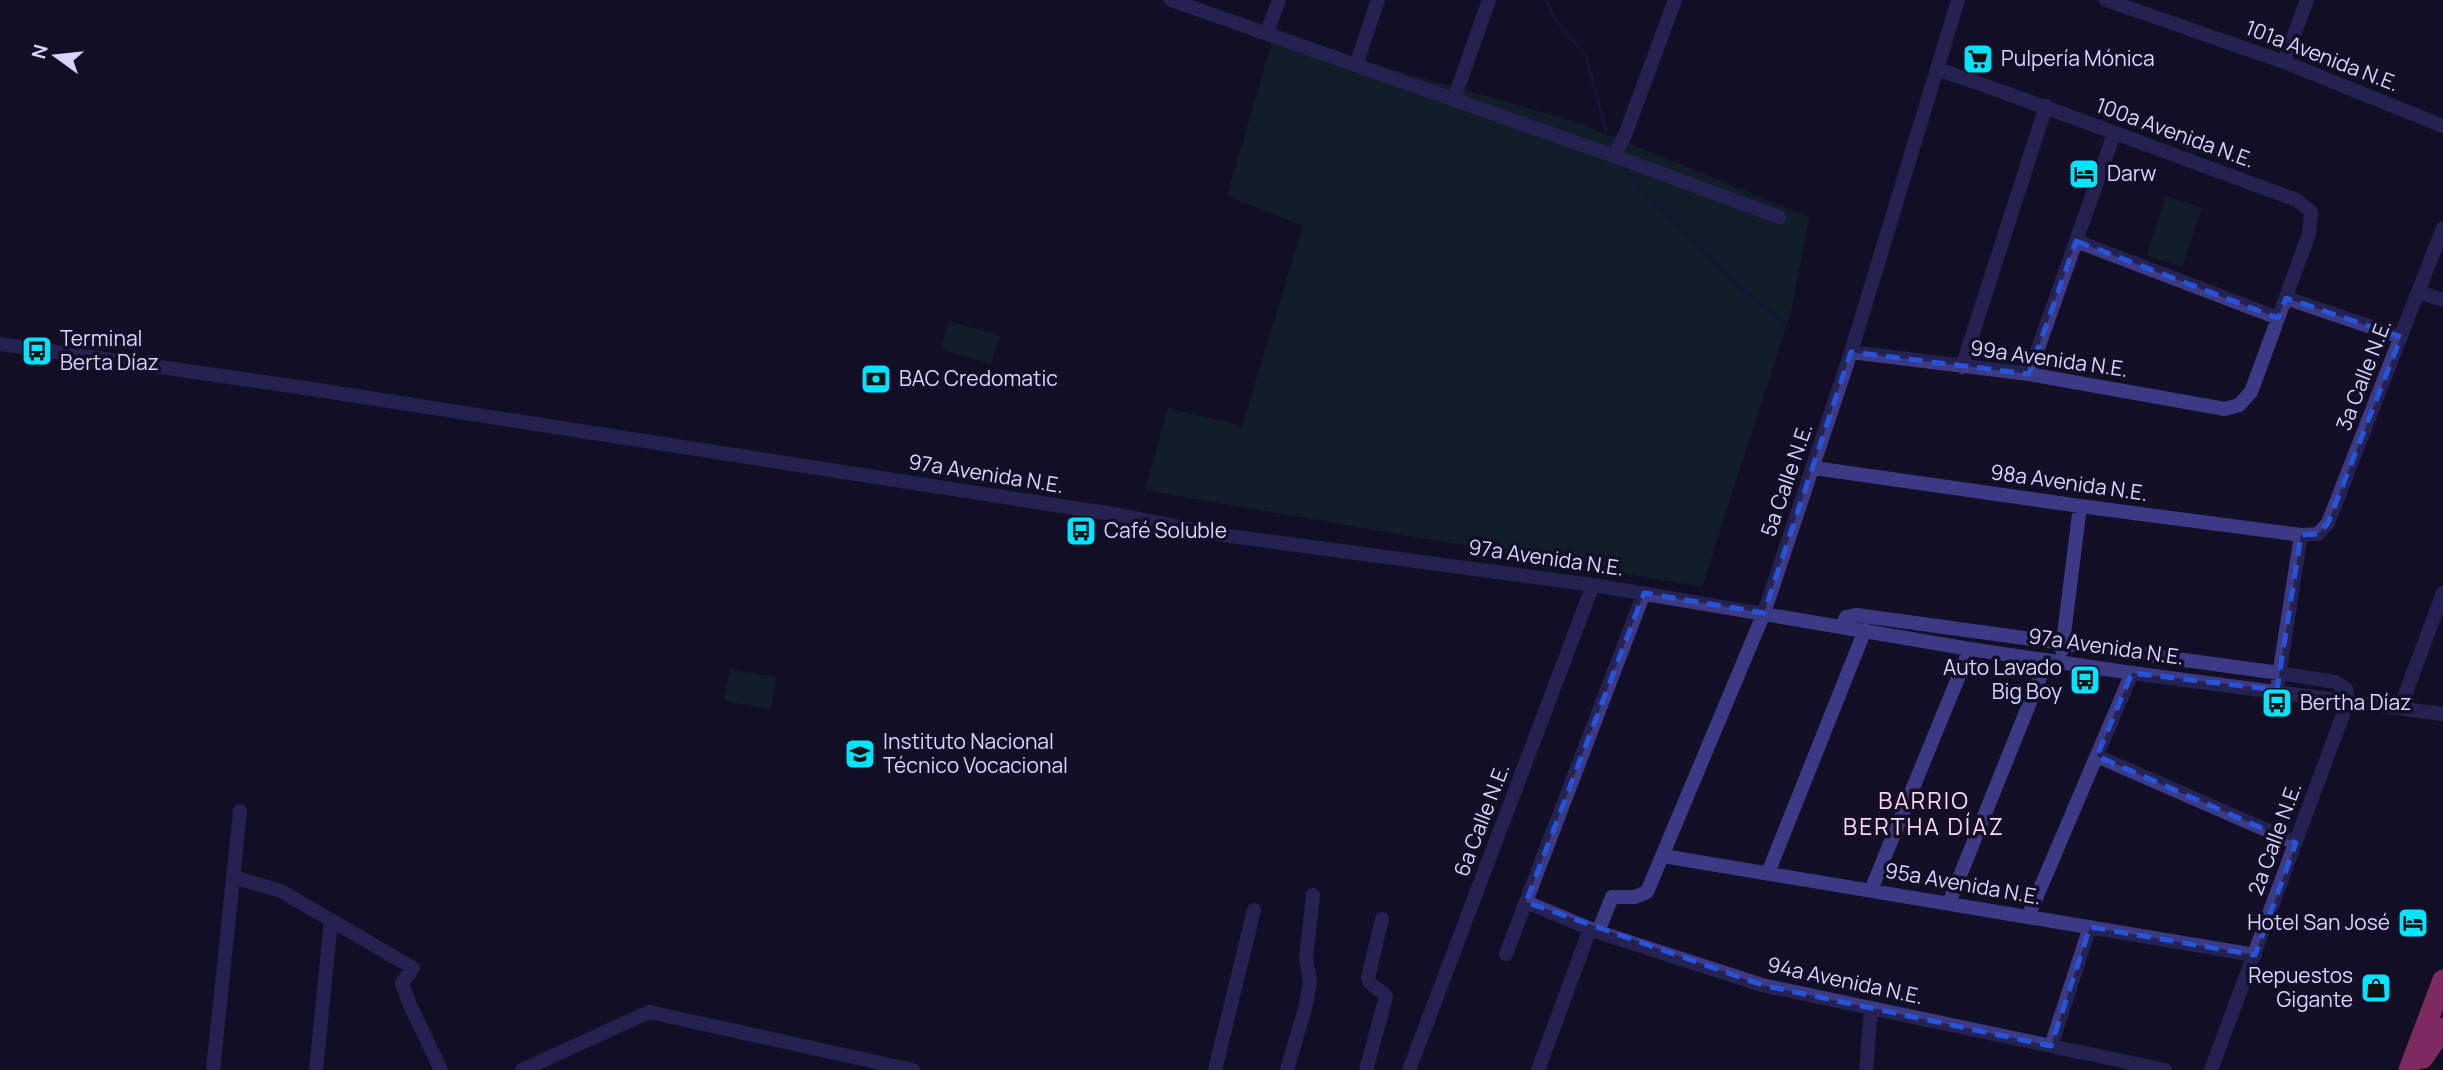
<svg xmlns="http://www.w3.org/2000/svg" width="2443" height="1070" viewBox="0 0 2443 1070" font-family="Manrope,sans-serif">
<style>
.green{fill:#12302f}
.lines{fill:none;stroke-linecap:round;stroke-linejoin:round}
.stream{stroke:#0c2248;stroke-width:3.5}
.minor{stroke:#3d3a85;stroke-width:14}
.highway{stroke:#ff4fa3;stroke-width:21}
.marked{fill:none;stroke:#2655da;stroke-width:5;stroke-dasharray:14 9;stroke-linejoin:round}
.labels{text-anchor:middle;stroke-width:7;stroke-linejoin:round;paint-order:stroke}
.street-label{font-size:21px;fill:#d9d4ff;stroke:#130f26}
.poi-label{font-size:21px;fill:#d9d4ff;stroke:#130f26;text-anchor:start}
.neighbourhood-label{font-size:23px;letter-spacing:2px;fill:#ffd6f0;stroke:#130f26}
</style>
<rect width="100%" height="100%" fill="#130f26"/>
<path class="green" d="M1274,35L1579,123L1809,217L1792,308L1702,587L1145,490L1168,408L1242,426L1303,226L1227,196Z
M2166,196L2202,208L2182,267L2146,255Z
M949,321L1000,336L991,364L941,349Z
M730,669L776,677L771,709L724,701Z"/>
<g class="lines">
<path class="stream" d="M1546,0L1555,20L1586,56L1606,130
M1622,164L1639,187L1737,284L1788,327"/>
<path class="minor" d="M1171,0L1614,156L1779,217
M2106,0L2284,62L2443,126
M1267,32L1279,0
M2284,62L2307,0
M1356,65L1378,0
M1454,99L1489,0
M1614,156L1625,135L1675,0
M2076,241L2278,318
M2419,292L2443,300
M2286,298L2401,337
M0,344L305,388L1119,515L1215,534L1593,585L1970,649L2132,673L2443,714
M1851,352L2029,374L2225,409L2239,405L2251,392L2309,234L2311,212L2297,200C2177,157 2058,110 1937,69
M1962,367L2046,106
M2029,374L2114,134
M1814,468L2080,506L2301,535L2318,534L2328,523L2443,228
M1842,626L1846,617L1857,615L2279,673L2335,682L2346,689L2348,701L2211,1070
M2062,650L2080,506
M2278,682L2301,535
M2400,708L2443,593
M2097,756L2296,843
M1663,856L2255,955
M1768,873L1865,630
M233,877L281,891L413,968L402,983L410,1005L441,1070
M1871,890L1970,649
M1526,902L1598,932L1762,985L2165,1070
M1949,903L2047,660
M2028,917L2132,673
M1598,932L1612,897H1635L1647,892L1764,613L1851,352L1958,0
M1506,954L1644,593
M2051,1046L2090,927
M213,1070L240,811
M316,1070L331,920
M522,1070L649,1012L913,1070
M1215,1070L1254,910
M1287,1070L1306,1005L1310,981L1306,958L1313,895
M1366,1070L1386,997C1382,988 1370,988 1368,978L1382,919
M1409,1070L1593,585
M1538,1070L1590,929
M1866,1070L1871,1009"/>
<path class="highway" d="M2423,1058L2443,1028
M2409,1070L2443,980"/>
</g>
<path d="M0 0H2443V1070H0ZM2076,241L2278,318L2286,298L2401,337L2328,523L2318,534L2301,535L2277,690L2132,673L2097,756L2296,843L2255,955L2090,927L2051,1046L1762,985L1526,902L1644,593L1764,613L1851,352L2029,374Z" fill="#130f26" fill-opacity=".55" fill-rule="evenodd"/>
<path class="marked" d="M2076,241L2278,318L2286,298L2401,337L2328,523L2318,534L2301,535L2277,690L2132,673L2097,756L2296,843L2255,955L2090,927L2051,1046L1762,985L1526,902L1644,593L1764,613L1851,352L2029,374Z"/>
<defs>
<g id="supermarket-square" transform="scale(1.575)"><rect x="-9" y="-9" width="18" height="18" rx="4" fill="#00e5ff" stroke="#130f26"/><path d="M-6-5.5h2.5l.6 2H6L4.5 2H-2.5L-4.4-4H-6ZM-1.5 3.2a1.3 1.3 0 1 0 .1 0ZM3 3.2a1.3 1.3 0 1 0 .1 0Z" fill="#111"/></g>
<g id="hotel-square" transform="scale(1.575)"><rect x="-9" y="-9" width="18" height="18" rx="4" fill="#00e5ff" stroke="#130f26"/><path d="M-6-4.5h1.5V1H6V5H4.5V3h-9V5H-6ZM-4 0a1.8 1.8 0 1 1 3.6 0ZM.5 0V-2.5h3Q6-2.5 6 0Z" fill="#111"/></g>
<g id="bus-square" transform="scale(1.575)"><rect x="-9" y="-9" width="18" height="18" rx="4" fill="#00e5ff" stroke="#130f26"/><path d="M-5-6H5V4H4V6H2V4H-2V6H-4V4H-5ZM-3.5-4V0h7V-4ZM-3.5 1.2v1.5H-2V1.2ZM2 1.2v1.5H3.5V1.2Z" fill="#111"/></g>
<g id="bank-square" transform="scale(1.575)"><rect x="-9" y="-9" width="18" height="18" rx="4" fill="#00e5ff" stroke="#130f26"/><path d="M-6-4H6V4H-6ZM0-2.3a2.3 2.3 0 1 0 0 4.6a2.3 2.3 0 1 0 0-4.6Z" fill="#111"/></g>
<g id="school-square" transform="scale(1.575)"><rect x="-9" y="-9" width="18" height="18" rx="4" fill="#00e5ff" stroke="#130f26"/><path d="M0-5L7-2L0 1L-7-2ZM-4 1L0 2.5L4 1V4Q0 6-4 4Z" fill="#111"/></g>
<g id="shop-square" transform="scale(1.575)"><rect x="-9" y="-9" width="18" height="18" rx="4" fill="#00e5ff" stroke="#130f26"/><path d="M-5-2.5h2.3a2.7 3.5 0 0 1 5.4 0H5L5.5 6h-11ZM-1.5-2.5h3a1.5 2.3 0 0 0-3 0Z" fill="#111"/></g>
</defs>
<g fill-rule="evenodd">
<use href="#supermarket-square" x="1978" y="59"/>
<use href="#hotel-square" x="2084" y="174"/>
<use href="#bus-square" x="37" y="351"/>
<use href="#bank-square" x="876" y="379"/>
<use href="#bus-square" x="1081" y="531"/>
<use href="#bus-square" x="2085" y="680"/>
<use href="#bus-square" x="2277" y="703"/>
<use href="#school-square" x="860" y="754"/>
<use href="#hotel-square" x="2413" y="923"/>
<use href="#shop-square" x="2376" y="988"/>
</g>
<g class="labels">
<g class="street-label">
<text transform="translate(2322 56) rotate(21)" y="7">101a Avenida N.E.</text>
<text transform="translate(2175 133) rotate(20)" y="7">100a Avenida N.E.</text>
<text transform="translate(2049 359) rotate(8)" y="7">99a Avenida N.E.</text>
<text transform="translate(2364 375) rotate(-69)" y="7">3a Calle N.E.</text>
<text transform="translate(986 474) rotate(9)" y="7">97a Avenida N.E.</text>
<text transform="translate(1787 480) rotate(-71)" y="7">5a Calle N.E.</text>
<text transform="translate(2069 483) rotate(8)" y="7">98a Avenida N.E.</text>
<text transform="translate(1546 558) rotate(8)" y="7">97a Avenida N.E.</text>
<text transform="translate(2106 647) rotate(8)" y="7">97a Avenida N.E.</text>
<text transform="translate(1482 820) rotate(-69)" y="7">6a Calle N.E.</text>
<text transform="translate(2275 839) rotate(-70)" y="7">2a Calle N.E.</text>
<text transform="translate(1963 884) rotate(10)" y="7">95a Avenida N.E.</text>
<text transform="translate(1845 981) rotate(12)" y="7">94a Avenida N.E.</text>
</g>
<g class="poi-label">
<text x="2001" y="66">Pulpería Mónica</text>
<text x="2107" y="181">Darw</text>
<text x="60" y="346">Terminal<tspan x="60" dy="24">Berta Díaz</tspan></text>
<text x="899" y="386">BAC Credomatic</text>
<text x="1104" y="538">Café Soluble</text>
<text x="2062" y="675" text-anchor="end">Auto Lavado<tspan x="2062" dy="24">Big Boy</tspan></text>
<text x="2300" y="710">Bertha Díaz</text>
<text x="883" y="749">Instituto Nacional<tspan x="883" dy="24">Técnico Vocacional</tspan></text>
<text x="2390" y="930" text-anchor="end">Hotel San José</text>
<text x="2353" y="983" text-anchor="end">Repuestos<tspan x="2353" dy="24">Gigante</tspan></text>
</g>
<g class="neighbourhood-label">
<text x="1924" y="809">BARRIO<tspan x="1924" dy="26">BERTHA DÍAZ</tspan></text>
</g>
</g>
<g transform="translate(56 56) rotate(285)" stroke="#130f26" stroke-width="5" paint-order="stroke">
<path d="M0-5L12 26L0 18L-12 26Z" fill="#d9d4ff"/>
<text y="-10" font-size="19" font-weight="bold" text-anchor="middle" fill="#d9d4ff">N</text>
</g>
</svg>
